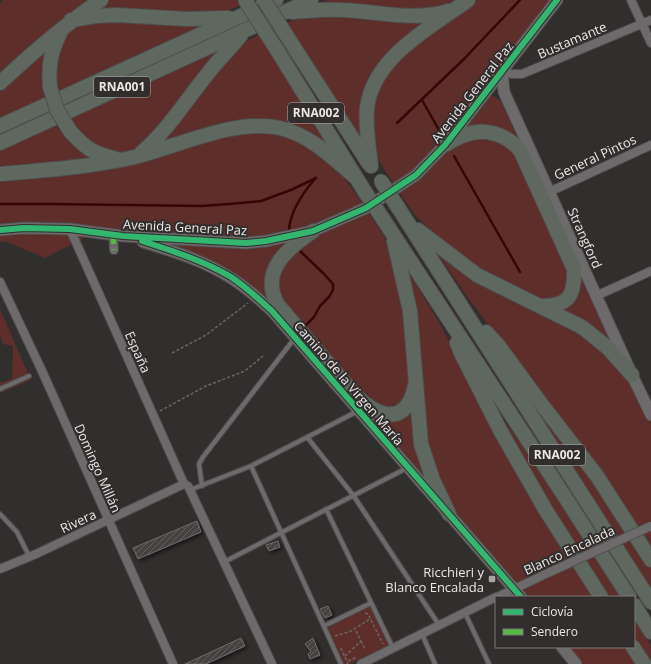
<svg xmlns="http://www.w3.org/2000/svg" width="651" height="664" viewBox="0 0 651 664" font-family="'Open Sans',sans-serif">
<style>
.green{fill:#5e2e2a}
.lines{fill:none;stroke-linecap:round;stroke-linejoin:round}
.stream{stroke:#390405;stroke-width:2.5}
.building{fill:url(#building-hatch);stroke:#6c6a69;filter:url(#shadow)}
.lane-casing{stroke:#4f4d4c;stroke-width:6}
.street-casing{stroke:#4f4d4c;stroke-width:10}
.secondary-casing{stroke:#4f4d4c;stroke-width:13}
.highway-casing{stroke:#4f4d4c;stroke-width:16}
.path{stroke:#686665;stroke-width:1.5;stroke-dasharray:3 2;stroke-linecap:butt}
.lane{stroke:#6c6a6a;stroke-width:4}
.street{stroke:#6c6a6a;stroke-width:8}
.secondary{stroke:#6c6a6a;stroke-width:11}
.highway{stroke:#5f685f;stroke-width:14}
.street-bridge-casing{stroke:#4f4d4c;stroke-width:10;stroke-linecap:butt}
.highway-bridge-casing{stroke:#4f4d4c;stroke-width:16;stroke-linecap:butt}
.street-bridge{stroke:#6c6a6a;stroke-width:8}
.highway-bridge{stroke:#5f685f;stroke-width:14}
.quiet{stroke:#58b947;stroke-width:5;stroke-dasharray:10 5;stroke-linecap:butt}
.cycleway-casing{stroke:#322e2d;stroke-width:8}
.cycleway{stroke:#33b770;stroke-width:6}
.poi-dot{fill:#a9a6a5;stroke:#322e2d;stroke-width:1.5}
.labels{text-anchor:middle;stroke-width:4;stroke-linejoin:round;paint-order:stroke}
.shield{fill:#322e2d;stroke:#b2afae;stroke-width:1}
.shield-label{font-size:12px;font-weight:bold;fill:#e9e6e5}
.street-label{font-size:13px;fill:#e9e6e5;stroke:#322e2d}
.poi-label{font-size:13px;fill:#e9e6e5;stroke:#322e2d;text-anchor:end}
</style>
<defs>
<pattern id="building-hatch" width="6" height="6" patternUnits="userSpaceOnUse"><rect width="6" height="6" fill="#454342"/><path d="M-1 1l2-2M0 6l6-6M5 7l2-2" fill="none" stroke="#605e5d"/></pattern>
<filter id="shadow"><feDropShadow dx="2" dy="2" stdDeviation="2" flood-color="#0009"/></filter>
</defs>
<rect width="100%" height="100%" fill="#312f2e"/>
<path class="green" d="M3,0H93L0,77V4Z
M109,0H237L241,5L226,11L208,15L90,12Z
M328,0H457L451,4L434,10L316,5Z
M475,0H551L441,142L414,170L394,184L379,161L374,150L371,108L383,76L414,44Z
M308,16L436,18L387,56L363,144L285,23Z
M87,21L214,22L60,93L56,75L57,55L67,32L72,26Z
M259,34L339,159L276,123L154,147L213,73L242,44Z
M48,47C40,65 40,81 45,100L0,121V90Z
M225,48C200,78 177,112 148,139C144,142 139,149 134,151C109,161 84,138 71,119Z
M490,96H494L502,102L517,138L462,130L487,98Z
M56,125C67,141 79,153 97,160L0,170V151Z
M245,131L291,135L337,168L363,204L312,226L265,236L246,238L187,236L125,230L69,223H41L0,225V178Z
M479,136L510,145L570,269L564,295L544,301L461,259L415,215L399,192L447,149Z
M368,212L384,236L402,290L412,383L408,397L394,410L368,402L282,303L276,285L280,267L315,235Z
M21,233L90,235L45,258L5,241L0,242V235Z
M428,240L597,342L628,379L651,425V551L544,398L471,302Z
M290,241L271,304L163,244L248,248Z
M400,258L440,324L496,432L596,597H529L452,510L430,462Z
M580,275L614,347L557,310Z
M0,309L31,380L0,393V383L12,379L13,346L3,344L0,336Z
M533,404L593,478L651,569V591L532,405Z
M415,405L429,483L365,409L379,417Z
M505,423L507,424L559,500L621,597H607L549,506L504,424Z
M370,606L389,645L350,664H344L327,628Z
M634,618L651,645V664H649L634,640Z
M570,647H628L638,664H584Z"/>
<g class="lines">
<path class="stream" d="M422,100L439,130
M397,123L464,59L520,0
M454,156L520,272
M0,204H50L202,206L229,204L261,201L291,190L316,178
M289,229C291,210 302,194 314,180
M298,249L324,274L333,284V290L329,297L320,306L314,317L306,325"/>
</g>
<path class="building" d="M197,521L201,532L138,559L133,548Z
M278,541L280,547L269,551L266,545Z
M328,606L332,615L325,618L320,609Z
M241,638L245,646L206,664H185Z
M313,638L320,655L310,659L308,654L311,652L305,644Z"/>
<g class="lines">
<g class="lane-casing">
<path id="lane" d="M0,389L29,376
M307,437L353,495L439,625
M251,466L341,664
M202,486L199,464L203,457L294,339
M190,490L251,466L358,411
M326,509L393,648
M0,514L17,532L29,556
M224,562L407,468
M465,613L489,664
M324,626L371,603
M422,634L435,664"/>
</g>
<g class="street-casing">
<path id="street" d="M631,0L651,43
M502,71L512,74H522L651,20
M549,192L651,145
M70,229L184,484
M113,234L114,250
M0,282L42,371L173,664
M596,296L651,271
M0,569L36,554L184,484L188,486L190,490L272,664
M497,597L550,572
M361,664L496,597"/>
</g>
<g class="secondary-casing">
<path id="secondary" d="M502,71L504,92L632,375L651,415
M0,230L24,228L70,229L123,236L246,243L266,241L313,231L366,208L416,175L445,145L557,0
M143,242C173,251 205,261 231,278C246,287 259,299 272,311L521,597
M562,647L576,664"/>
</g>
<g class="highway-casing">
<path id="highway" d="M292,12C309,11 325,9 342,10C377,11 414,22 449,11
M71,20L96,16L117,15L187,19L228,18
M290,41L369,164
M277,50L365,192
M0,83C33,52 64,25 101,0
M50,87C48,65 51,51 61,31
M0,126L276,0
M70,131C86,149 94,154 117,159
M0,143L311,0
M445,145C450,142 456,138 462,136C483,127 507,133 521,152L574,269C575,295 569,306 542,306
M141,153C168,130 187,99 209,72C219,59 231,48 241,35
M371,166C369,147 365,127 367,108C373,57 430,28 468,0
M0,174C45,170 91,167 135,157C179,146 235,118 280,128C310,135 332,157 355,177
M399,209L651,602
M383,219L565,497L629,597
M418,230L477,275L582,327L608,348L632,375
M313,231C287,249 259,271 278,305L357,397C373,411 396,426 410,401C413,395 414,388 416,382
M394,241L410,311L421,444L433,480L449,514
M486,332L498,345L539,401L597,476L651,560
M457,343L462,355L500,430L545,509L601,597
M634,605L651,632
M633,647L644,664"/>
</g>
<path class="path" d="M172,353L206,335L248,303
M160,411L206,386L245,371L263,356
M365,613L368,614L383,644
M335,636L351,631L370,619
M361,641L365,649
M341,648L348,664
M345,656L361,641L355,629
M348,661L357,657"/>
<use href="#lane" class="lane"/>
<use href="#street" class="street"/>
<use href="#secondary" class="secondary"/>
<use href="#highway" class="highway"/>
<g class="street-bridge-casing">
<path id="street-bridge" d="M550,572L651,526"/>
</g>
<g class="highway-bridge-casing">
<path id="highway-bridge" d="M245,0L277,50
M264,0L290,41
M50,87L57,110L70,131
M381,181L399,209
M365,192L383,219"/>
</g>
<use href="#street-bridge" class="street-bridge"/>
<use href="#highway-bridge" class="highway-bridge"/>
<path class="quiet" d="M113,234L114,250"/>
<g class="cycleway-casing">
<path id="cycleway" d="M0,230L24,228L70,229L123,236L246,243L266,241L313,231L366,208L416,175L445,145L557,0
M142,241C173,251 204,261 231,277C246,287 259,299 272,311L521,597"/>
</g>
<use href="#cycleway" class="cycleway"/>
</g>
<rect class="poi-dot" x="488" y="575" width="8" height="8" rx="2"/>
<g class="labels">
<g class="shield">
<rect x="94" y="77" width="56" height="20" rx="3"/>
<rect x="288" y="103" width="56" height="20" rx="3"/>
<rect x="529" y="445" width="56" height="20" rx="3"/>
</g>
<g class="shield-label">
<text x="122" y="91">RNA001</text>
<text x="316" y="117">RNA002</text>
<text x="557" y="459">RNA002</text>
</g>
<g class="street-label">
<text transform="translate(572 40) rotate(-23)" y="5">Bustamante</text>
<text transform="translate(472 92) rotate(-52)" y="5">Avenida General Paz</text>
<text transform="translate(595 157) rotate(-25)" y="5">General Pintos</text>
<text transform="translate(185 227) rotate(3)" y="5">Avenida General Paz</text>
<text transform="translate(585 238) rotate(66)" y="5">Strangford</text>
<text transform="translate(138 352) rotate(66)" y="5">España</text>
<text transform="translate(349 383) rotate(49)" y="5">Camino de la Virgen María</text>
<text transform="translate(98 468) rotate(66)" y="5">Domingo Millán</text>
<text transform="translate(78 521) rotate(-25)" y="5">Rivera</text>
<text transform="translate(569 550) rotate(-25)" y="5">Blanco Encalada</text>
</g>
<g class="poi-label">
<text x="484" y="577">Ricchieri y<tspan x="484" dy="15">Blanco Encalada</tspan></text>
</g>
</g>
<rect x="495" y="596" width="140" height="52" fill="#322e2d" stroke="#7b7877"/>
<rect x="503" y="609" width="20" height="6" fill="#33b770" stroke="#7b7877"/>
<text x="531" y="616" font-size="12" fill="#e9e6e5">Ciclovía</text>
<rect x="503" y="629" width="20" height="6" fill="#58b947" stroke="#7b7877"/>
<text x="531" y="636" font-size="12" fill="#e9e6e5">Sendero</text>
</svg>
